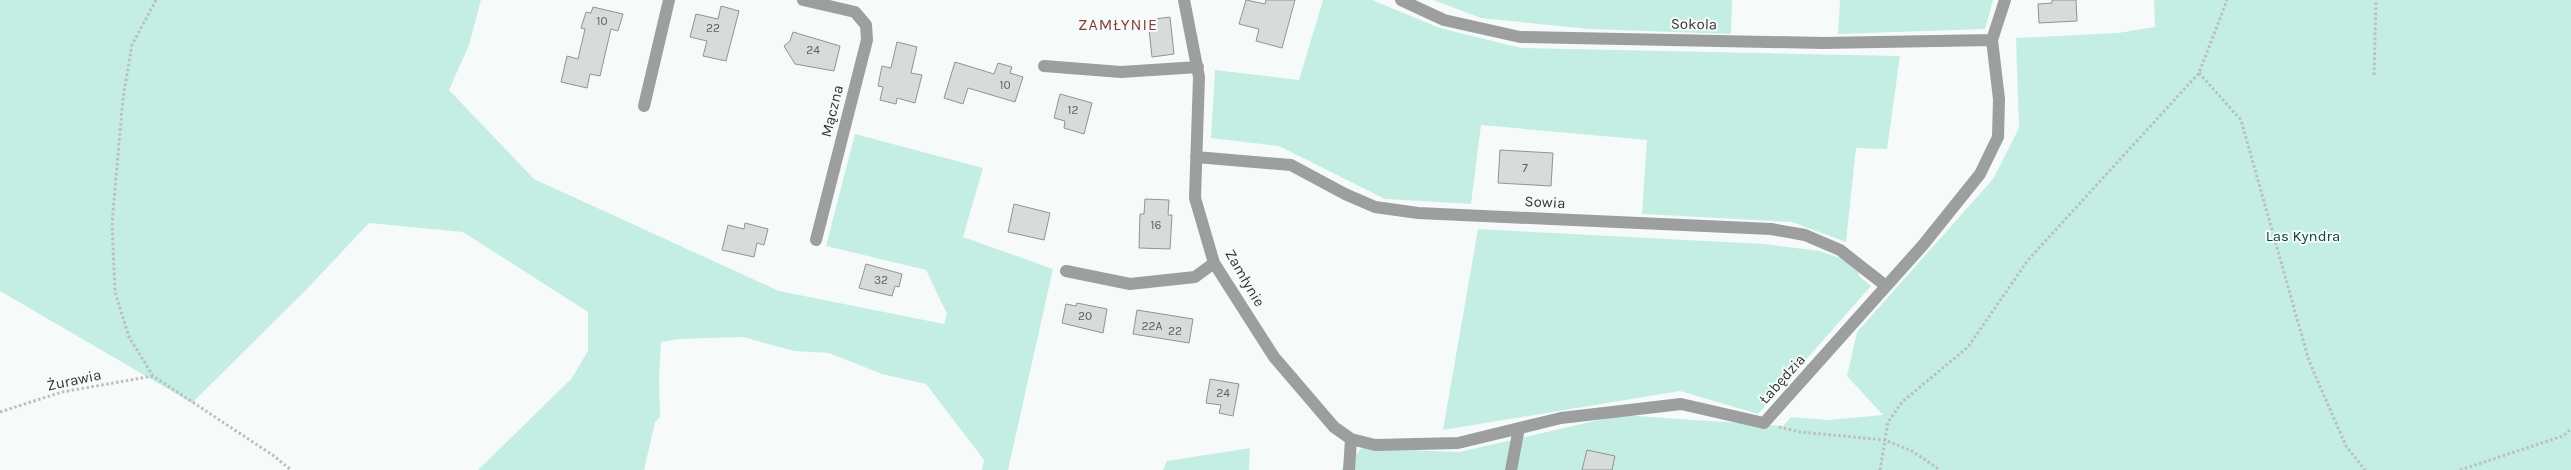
<svg xmlns="http://www.w3.org/2000/svg" width="2571" height="470" viewBox="0 0 2571 470" font-family="Karla,sans-serif">
<style>
.green{fill:#c4eee3}
.building{fill:#d7dcdb;stroke:#909493}
.lines{fill:none;stroke-linecap:round;stroke-linejoin:round}
.path{stroke:#bbbfbd;stroke-width:3;stroke-dasharray:2.5 2.5;stroke-linecap:butt}
.minor{stroke:#9d9f9e;stroke-width:12}
.labels{text-anchor:middle;stroke-width:4;stroke-linejoin:round;paint-order:stroke}
.number-label{font-size:12px;fill:#5c5f5e}
.street-label{font-size:15px;fill:#333534;stroke:#f6fbf9}
.park-label{font-size:15px;fill:#06493e;stroke:#f6fbf9}
.neighbourhood-label{font-size:16px;letter-spacing:1px;fill:#853d36;stroke:#f6fbf9}
</style>
<rect width="100%" height="100%" fill="#f6fbf9"/>
<path class="green" d="M0,0H481L469,45L449,90L534,179L779,291L944,324L947,314L926,270L826,246L855,134L983,168L963,237L1053,269L1008,470H982L984,460L926,384L882,374L829,353L794,351L743,337L679,339L661,342L659,378L660,417L655,422L644,470H478L572,378L588,351V312L463,232L369,223L305,291L192,403L0,291Z
M1323,0H1372L1440,28L1521,48L1900,56L1887,149L1856,148L1846,242L1792,222L1642,214L1647,140L1481,125L1471,204L1385,199L1279,146L1211,138L1215,70L1299,80Z
M1433,0H1732L1731,34L1589,29L1481,18Z
M1840,0H1993L1985,29L1838,34Z
M2154,0H2571V470H1341L1362,448L1459,452L1621,415L1783,426L1791,417L1828,420L1883,415L1847,376L1857,332L1993,179L2019,128L2016,38L2118,33L2155,27Z
M1478,229L1764,244L1819,251L1856,263L1859,276L1871,286L1758,414L1680,391L1443,430Z
M1250,448L1249,470H1163L1167,461Z"/>
<path class="building" d="M1246,0L1265,4L1266,0H1295L1282,48L1256,41L1259,29L1239,24Z
M2052,0H2076L2077,21L2039,23L2038,4L2052,3Z
M721,6L739,11L726,61L703,56L707,41L690,37L696,14L718,19Z
M593,7L623,14L618,31L611,29L600,76L590,74L587,88L561,82L567,56L578,59L585,29L581,28L586,12L591,13Z
M1170,17L1174,54L1152,57L1148,20Z
M793,32L840,46L834,71L795,64L784,46L790,41Z
M897,42L917,47L911,73L922,75L915,103L897,98L896,104L880,100L883,87L878,86L882,66L891,68Z
M955,62L994,74L998,63L1012,67L1010,73L1023,77L1015,102L968,88L963,104L944,98Z
M1060,94L1092,103L1084,134L1064,128L1065,121L1054,118Z
M1500,150L1553,153L1551,186L1498,183Z
M1145,199L1169,200L1168,215H1172L1170,249L1139,248L1140,214H1144Z
M1014,204L1050,213L1044,240L1008,232Z
M745,223L768,229L764,245L757,243L754,257L722,250L728,225L744,229Z
M866,264L902,274L899,287L895,286L892,296L859,288Z
M1077,303L1107,309L1103,333L1062,323L1066,304L1076,306Z
M1137,310L1193,319L1189,343L1133,334Z
M1210,379L1239,384L1233,416L1219,413L1221,405L1206,403Z
M1587,450L1615,456L1612,470H1582Z"/>
<g class="lines">
<path class="path" d="M156,0L132,45L123,98L112,223L115,292L129,337L153,376L274,456L291,470
M2199,73L2241,120L2309,361L2346,446L2365,470
M2374,75L2376,0
M0,412L62,392L153,376
M1779,427L1800,432L1885,440L1912,451L1940,470
M1880,470L1888,422L1902,402L1968,347L2028,260L2199,73L2227,0
M2460,470L2563,436L2571,429"/>
<path class="minor" d="M803,0L855,12L866,25L867,40L816,240
M1184,0L1199,77L1195,198L1214,263L1274,357L1334,427L1351,439L1375,445L1458,443L1561,418L1681,404L1764,423L1923,245L1980,174L1998,137L1999,99L1992,40L2005,0
M1401,0L1444,20L1520,37L1823,43L1992,40
M1044,66L1121,72L1198,67
M644,106L669,0
M1196,157L1291,165L1345,194L1375,207L1418,213L1771,229L1805,235L1840,250L1886,286
M1066,271L1130,284L1195,277L1214,263
M1349,470L1351,439
M1511,470L1519,428"/>
</g>
<g class="labels">
<g class="number-label">
<text x="602" y="25">10</text>
<text x="713" y="32">22</text>
<text x="813" y="54">24</text>
<text x="1005" y="89">10</text>
<text x="1073" y="114">12</text>
<text x="1525" y="172">7</text>
<text x="1156" y="229">16</text>
<text x="881" y="284">32</text>
<text x="1085" y="320">20</text>
<text x="1152" y="330">22A</text>
<text x="1175" y="335">22</text>
<text x="1223" y="397">24</text>
</g>
<g class="street-label">
<text transform="translate(1694 24) rotate(1)" y="5">Sokola</text>
<text transform="translate(832 111) rotate(-76)" y="5">Mączna</text>
<text transform="translate(1545 202) rotate(3)" y="5">Sowia</text>
<text transform="translate(1245 278) rotate(60)" y="5">Zamłynie</text>
<text transform="translate(1782 379) rotate(-48)" y="5">Łabędzia</text>
<text transform="translate(74 380) rotate(-12)" y="5">Żurawia</text>
</g>
<g class="park-label">
<text x="2303" y="241">Las Kyndra</text>
</g>
<g class="neighbourhood-label">
<text x="1118" y="30">ZAMŁYNIE</text>
</g>
</g>
</svg>
